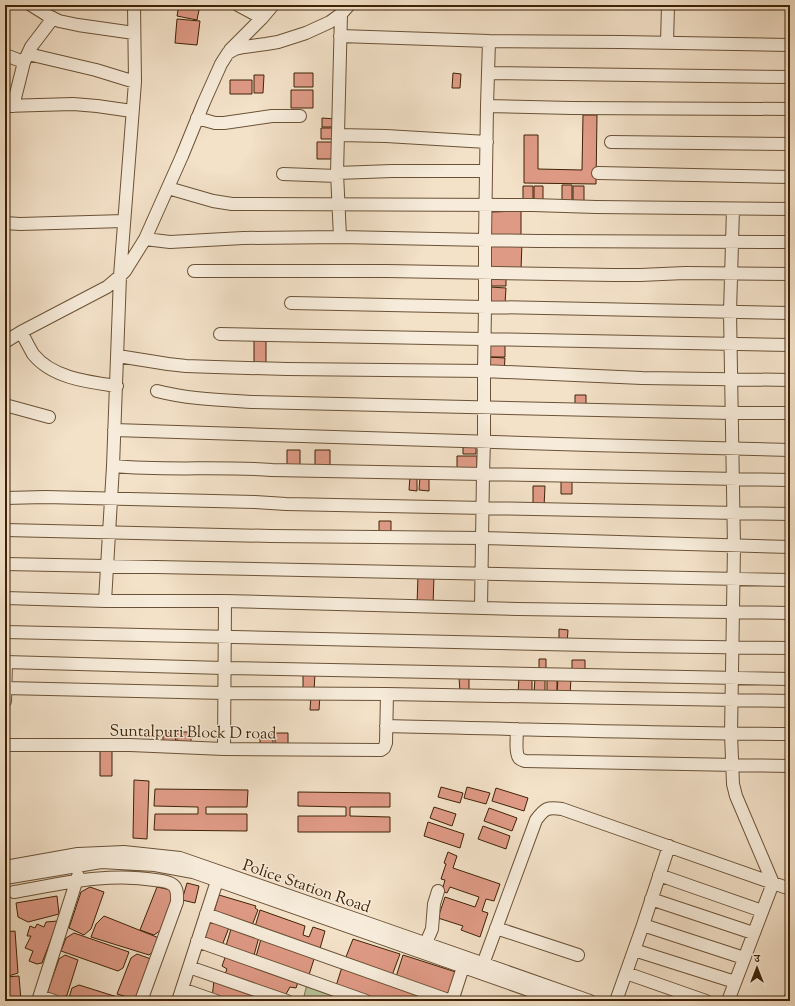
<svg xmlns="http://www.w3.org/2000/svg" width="795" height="1006" viewBox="0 0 795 1006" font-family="'Sorts Mill Goudy','Noto Serif Devanagari',serif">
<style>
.green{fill:#b8c399;stroke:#7b7350}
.building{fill:#df9a86;stroke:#3e2306}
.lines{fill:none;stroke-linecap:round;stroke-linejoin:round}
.minor-casing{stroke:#6b5236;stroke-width:14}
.minor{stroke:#f7ecdb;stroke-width:12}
.labels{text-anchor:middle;stroke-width:3;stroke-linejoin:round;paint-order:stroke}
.street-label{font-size:16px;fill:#3e2306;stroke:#f7ecdb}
</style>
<rect width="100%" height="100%" fill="#f3e1c8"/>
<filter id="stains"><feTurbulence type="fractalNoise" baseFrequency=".005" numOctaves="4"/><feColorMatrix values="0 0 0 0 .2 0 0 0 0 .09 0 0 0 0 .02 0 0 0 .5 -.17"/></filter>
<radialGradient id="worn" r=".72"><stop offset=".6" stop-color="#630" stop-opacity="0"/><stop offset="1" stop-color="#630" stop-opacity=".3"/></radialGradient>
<path class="green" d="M308,980L342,998L345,1001H318L304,996Z"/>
<path class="building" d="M179,5H200L197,20L177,16Z
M177,19L200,21L197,45L175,43Z
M294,73H313V87H294Z
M453,73L461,74L460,88H452Z
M254,75H264L263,93H254Z
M230,80H252V94H230Z
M291,90H313V108H291Z
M583,115H597L596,184L524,183V135H538V169L582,170Z
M322,118L336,119V127H322Z
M321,128H336V139H321Z
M317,142H335V159H317Z
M562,185H572V205H562Z
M523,186H533V204H523Z
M534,186H543V204H534Z
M573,186H584V205H573Z
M521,211V237H489L491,212Z
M489,242L522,243L521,269H490Z
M490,276H506V286H490Z
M490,287L506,288L505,304L489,303Z
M254,339H266V366H254Z
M488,342L505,343V357H488Z
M488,357L505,358L504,372L487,371Z
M575,395H586V408H575Z
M463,443H476V454H463Z
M287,450H300V466H287Z
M315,450H330V467H315Z
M457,456H477V471H457Z
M410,476H417V491L409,490Z
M420,476H429V491L419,490Z
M561,477L572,478V494H561Z
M533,486H545L544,507H533Z
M379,521H391V536H379Z
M418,575L434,576L433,606L417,605Z
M559,629L568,630L567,644L559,643Z
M539,659H546V672L539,671Z
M572,660H585V674H572Z
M303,672L315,673L314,692H303Z
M547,676H557V695H547Z
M459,677H469V692H460Z
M519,677H532V694H518Z
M535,677H545V694H534Z
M558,677L571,678L570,695H557Z
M311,695H320L319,710H310Z
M175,732L176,746H163V733Z
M177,732H191V746H177Z
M260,733H273V747L260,746Z
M275,733H288V747H275Z
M100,749H112V776H100Z
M134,780L149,781L147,839L133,838Z
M441,787L463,793L460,803L438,797Z
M467,787L490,793L486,804L464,798Z
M496,788L528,798L524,811L492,801Z
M155,789L248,790L247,807H206V814H247V831L154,830L155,814H198V807L154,806Z
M298,792L390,793V807H350V816L390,817V832H298V816H346V807L298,806Z
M434,807L456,814L452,826L430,818Z
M489,808L517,818L512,831L484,821Z
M428,822L464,834L460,848L424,836Z
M483,826L510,836L506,849L478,839Z
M448,852L457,856L453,868L500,884L494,901L486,899L482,911L488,913L480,937L461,930L463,926L438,918L445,897L475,907L479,897L450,887L447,893L442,891L445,880L441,879L446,864L444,863Z
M187,883L199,886L195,903L182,900Z
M90,887L104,892L91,929L84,935L69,928L81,892Z
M157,887L176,891L164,928L154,935L140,930Z
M219,895L256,906L255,908L258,910L251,928L213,915Z
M57,896L59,914L28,922L18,917L16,903Z
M260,910L305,926L303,935L309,937L313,927L325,931L319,952L254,930Z
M104,916L159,938L155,950L149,955L91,937L96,924Z
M210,919L230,925L221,948L202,941Z
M58,921L42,963L37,964L29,961L33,951L25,948L31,936H27L30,926L35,928L37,924L44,927L46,922Z
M231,929L259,937L253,959L225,949Z
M15,931L18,973L12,975L5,976V932Z
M74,933L129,952L123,968L118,971L61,951L66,938Z
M261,939L315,956L308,978L255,960Z
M353,939L400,954L391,978L344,962Z
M137,954L151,959L138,1000L117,994L131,958Z
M65,955L78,960L67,995L60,1000L46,996L59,959Z
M226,955L299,979L296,988L290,987L285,996L225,974L227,969L222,966Z
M403,955L459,973L450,996L395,980Z
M342,967L442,1001H378L336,986Z
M19,976L21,1001H5V977Z
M214,980L282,1001H220L212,998Z
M79,985L130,1001H68L72,988Z"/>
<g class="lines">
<g class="minor-casing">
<path id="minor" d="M31,5L47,15L59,21L78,25L134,33
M238,5L262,18
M340,36L489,41L621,42L790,45
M667,43L668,5
M230,50L262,18L273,5
M28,54L96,70L135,82
M5,55L24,62
M488,73L790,77
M5,106L73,104L97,106L132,111
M13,106L24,62L31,47L53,18
M487,106L572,108L790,109
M197,118L215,123H224L272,116H300
M338,135L386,136L487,142
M611,142L790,144
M337,173L392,171H486
M598,173L790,177
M283,174L337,176
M168,188L213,201L232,204L533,205L596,207L790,209
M5,223L20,224L124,221
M340,237L337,173L341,14
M145,239L170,242L243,238L340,237L539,241L790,242
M194,271H387L613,275H640L685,273L790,274
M291,303L790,313
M21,332C25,339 29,347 33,354C52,378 88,382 117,386
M220,334L790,345
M5,342L21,332L107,287L120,276L125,271L145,239L182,156L204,102L221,64L228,53L235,49L244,47L266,44L278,42L306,33L330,22L341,14L349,5
M118,356L168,364L186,366L215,367L287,369L484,371L642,378L790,380
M157,391C188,399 220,400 252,402L731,413H790
M5,405L49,417
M114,430L590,445L790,450
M113,466C166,471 219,466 272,470L790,480
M5,498L45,497L255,502L286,504L790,514
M5,530L271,536L482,538L790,547
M5,564L790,580
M5,598L105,601H225L518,609L790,613
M105,601L113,466L120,276L135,82L134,5
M481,608L483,474L484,441V371L485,307V239L487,106L489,41
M5,632L634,646L790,648
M5,662L224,668L790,679
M5,688L224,693L387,694L386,743L384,748L381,750L224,749L130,745H5
M387,694L790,701
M5,701L6,662
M386,726C520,729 655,733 790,734
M517,729C517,735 515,753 519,758C521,760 522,760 525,761L790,766
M224,749L225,601
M5,867L78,854L124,852L180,858L373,925L590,1001
M659,875L762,911
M5,878L101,862L155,865L193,872L560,1001
M14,892C60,884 108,872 155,880C161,881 168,881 173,885C178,889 177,896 177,902L141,1001
M651,899L753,933
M206,914L451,1001
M643,925L744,958
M496,928L578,955
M197,941L366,1001
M426,943L432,929L434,904L438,891
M634,950L735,982
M483,964L536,820C545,808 547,807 562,809L790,889
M189,967L287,1001
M626,973L706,1001
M182,989L216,1001
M40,996L54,1001
M38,1001L78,876
M178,1001L217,881
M452,1001L463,967
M616,1001L643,925L669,846
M728,1001L773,883L736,796L733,784L731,734L734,546L730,312L733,209
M789,1001L790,999"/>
</g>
<use href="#minor" class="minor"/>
</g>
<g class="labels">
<g class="street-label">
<text transform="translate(193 731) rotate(1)" y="6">Suntalpuri Block D road</text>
<text transform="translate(307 885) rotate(19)" y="6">Police Station Road</text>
</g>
</g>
<rect width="795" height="1006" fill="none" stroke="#f3e1c8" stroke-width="20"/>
<rect x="6" y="6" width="783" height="994" fill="none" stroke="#3e2306" stroke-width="2"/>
<rect x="10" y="10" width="775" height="986" fill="none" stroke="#3e2306"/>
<g transform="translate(757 968)" stroke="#f7ecdb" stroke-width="3" paint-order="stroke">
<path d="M0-3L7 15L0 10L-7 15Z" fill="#3e2306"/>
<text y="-6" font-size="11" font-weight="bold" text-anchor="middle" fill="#3e2306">उ</text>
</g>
<rect width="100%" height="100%" filter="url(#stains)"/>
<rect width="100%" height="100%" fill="url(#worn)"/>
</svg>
